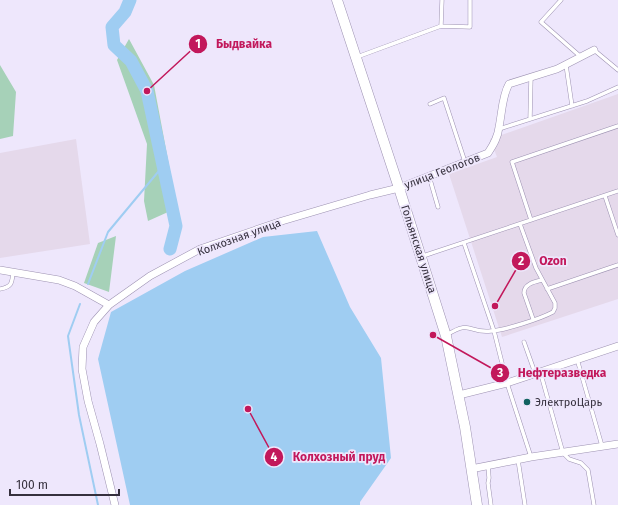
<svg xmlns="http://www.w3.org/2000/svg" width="618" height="505" viewBox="0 0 618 505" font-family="'Fira Sans',sans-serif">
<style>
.industrial{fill:#e5d9eb}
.green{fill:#a6d1b8}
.water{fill:#9fcdf2}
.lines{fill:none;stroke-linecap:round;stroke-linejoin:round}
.stream{stroke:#9fcdf2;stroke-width:2}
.river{stroke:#9fcdf2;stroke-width:13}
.service-casing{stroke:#9d92b2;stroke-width:4.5}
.minor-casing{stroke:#9d92b2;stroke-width:8}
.secondary-casing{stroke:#9d92b2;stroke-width:11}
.service{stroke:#fff;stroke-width:3.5}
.minor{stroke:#fff;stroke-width:7}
.secondary{stroke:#fff;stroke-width:10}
.poi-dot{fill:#126261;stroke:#eee7fc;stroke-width:1.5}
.labels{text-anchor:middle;stroke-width:3.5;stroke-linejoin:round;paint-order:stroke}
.street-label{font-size:11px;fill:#35303d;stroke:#eee7fc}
.poi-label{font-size:11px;fill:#35303d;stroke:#eee7fc;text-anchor:start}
.leader{fill:none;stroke:#c2185b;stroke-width:1.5}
.callout-dot{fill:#c2185b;stroke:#eee7fc;stroke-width:1.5}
.mark-label{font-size:12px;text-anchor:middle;font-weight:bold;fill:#fff}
.callout-label{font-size:12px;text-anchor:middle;font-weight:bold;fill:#c2185b;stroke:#eee7fc;stroke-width:3.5;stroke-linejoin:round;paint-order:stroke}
</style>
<rect width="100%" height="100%" fill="#eee7fc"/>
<path class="industrial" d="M618,94V299L502,337L449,174L497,157L490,139Z
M76,139L90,244L0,258V153Z"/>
<path class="green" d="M129,39L154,85L177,208L148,221L144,201L147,144L117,60Z
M0,65L16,92L13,136L0,139Z
M116,236L109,292L84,283L98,243Z"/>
<path class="water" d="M317,231L350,307L381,358L391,458L360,502V505H130L98,359L111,312L185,271L263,237Z"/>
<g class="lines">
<path class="stream" d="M88,284L108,232L163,166
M80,304L68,336L79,415L98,505"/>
<path class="river" d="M130,0L125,12L112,27L114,45L131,61L147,91L176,226L170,249"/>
<g class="service-casing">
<path id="service" d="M561,0L541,22L581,57
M441,26L442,0
M594,50L618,70
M357,57L441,26L470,27V0
M566,65L572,106
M430,104L444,98L465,162
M530,119L531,77
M499,129L587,101L618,87
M429,176L438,207
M605,196L618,235
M531,220L512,162L618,126
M464,243L494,331L507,383L531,457
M423,256L618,191
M0,289C11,287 12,284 13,273
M547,289L618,265
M533,319L524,293C524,284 534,282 542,280
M447,335C471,319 469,334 491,331C505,330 540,319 553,312L555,308V303L536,268L520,224
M524,342L535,373
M577,359L602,446
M540,371L563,453L569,459L581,463L588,470L594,505
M518,460L525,505
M488,466L489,478L488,483L491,505"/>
</g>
<g class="minor-casing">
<path id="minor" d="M0,270L59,280L75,286L109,305
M459,395L507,383L618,346
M471,469L531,457L618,444
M115,505L100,444L88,401L82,369L83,347L94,322L109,305L150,276L200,249L282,221L370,195L399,188L488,153C494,144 498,137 499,127C502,113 502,96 509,84L557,69L594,50"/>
</g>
<g class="secondary-casing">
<path id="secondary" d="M337,0L399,188L446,336L465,427L477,505"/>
</g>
<use href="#service" class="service"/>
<use href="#minor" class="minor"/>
<use href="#secondary" class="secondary"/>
</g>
<circle class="poi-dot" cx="527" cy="402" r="4"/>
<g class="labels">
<g class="street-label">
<text transform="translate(442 171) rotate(-21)" y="4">улица Геологов</text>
<text transform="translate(239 237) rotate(-20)" y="4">Колхозная улица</text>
<text transform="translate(419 249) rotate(72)" y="4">Гольянская улица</text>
</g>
<g class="poi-label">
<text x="535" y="406">ЭлектроЦарь</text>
</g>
</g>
<path class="leader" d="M147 91L198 44M495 306L521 261M433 335L500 373M248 409L274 457"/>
<g class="callout-dot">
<circle cx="147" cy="91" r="4"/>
<circle cx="495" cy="306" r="4"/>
<circle cx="433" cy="335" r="4"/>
<circle cx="248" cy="409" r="4"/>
<circle cx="198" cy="44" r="10"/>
<circle cx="521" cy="261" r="10"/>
<circle cx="500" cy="373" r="10"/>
<circle cx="274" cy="457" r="10"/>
</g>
<g class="mark-label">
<text x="198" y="48">1</text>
<text x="521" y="265">2</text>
<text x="500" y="377">3</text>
<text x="274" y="461">4</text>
</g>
<g class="callout-label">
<text x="244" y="48">Быдвайка</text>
<text x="553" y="265">Ozon</text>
<text x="562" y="377">Нефтеразведка</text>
<text x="339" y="461">Колхозный пруд</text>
</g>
<path d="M10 489v6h109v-6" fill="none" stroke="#35303d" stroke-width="2"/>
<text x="16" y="489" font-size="12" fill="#35303d" stroke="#eee7fc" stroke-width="3" paint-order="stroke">100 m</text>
</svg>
